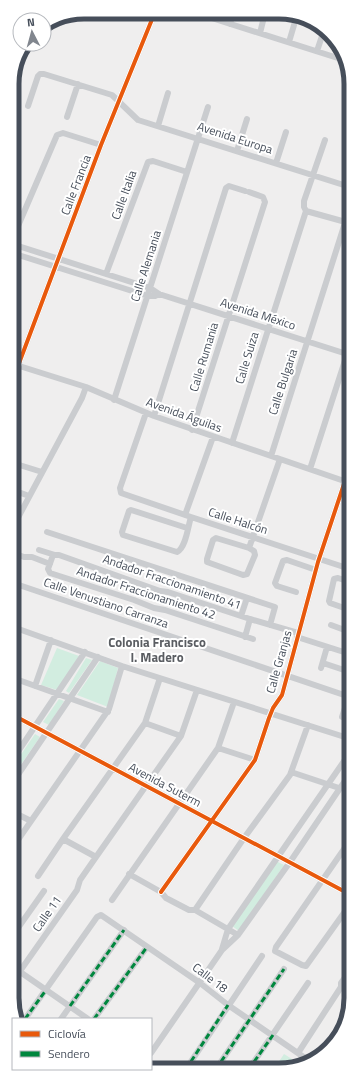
<svg xmlns="http://www.w3.org/2000/svg" width="363" height="1082" viewBox="0 0 363 1082" font-family="'Titillium Web',sans-serif">
<style>
.green{fill:#d2ede0}
.lines{fill:none;stroke-linecap:round;stroke-linejoin:round}
.minor{stroke:#cacccf;stroke-width:6}
.quiet{stroke:#00873e;stroke-width:3;stroke-dasharray:6 3;stroke-linecap:butt}
.cycleway-casing{stroke:#fff;stroke-width:6}
.cycleway{stroke:#e8590c;stroke-width:4}
.labels{text-anchor:middle;stroke-width:4;stroke-linejoin:round;paint-order:stroke}
.street-label{font-size:12px;fill:#464e5a;stroke:#fff}
.neighbourhood-label{font-size:13px;font-weight:bold;fill:#5a5d62;stroke:#fff}
.rim{fill:none;stroke:#464e5a;stroke-width:5}
</style>
<rect width="100%" height="100%" fill="#efeeee"/>
<path class="green" d="M57,648L79,656L57,690L41,685Z
M86,658L92,660L69,693L66,691Z
M100,661L118,668L108,707L77,695Z
M59,699L64,701L49,725L43,722Z
M35,734L40,737L13,776V766Z
M276,861L284,865L239,931L232,926Z
M284,1054L300,1064L293,1069H274Z"/>
<g class="lines">
<path class="minor" d="M196,13L344,60
M230,24L233,13
M260,33L265,13
M289,42L297,15
M317,51L324,30
M28,106L38,76L40,74H44L112,95L138,120L350,187
M12,116L15,118L16,121L12,132
M67,117L78,84
M158,126L168,93
M237,151L247,119
M276,163L286,132
M12,240L57,135L63,133L101,145
M12,244L150,288L159,294L350,355
M12,253L148,296H155L159,294
M106,274L148,162L153,161L187,172
M13,364L86,387L154,416L350,483
M18,366L101,145L155,12
M114,400L208,107
M146,413L120,488L121,493L191,517L350,569
M154,416L226,188L229,186L245,191
M192,430L265,202L263,197L249,192
M232,443L306,211L304,207V201L325,140
M271,456L344,226V223L342,221L306,211
M13,463L42,472
M310,469L350,345
M13,490L29,496
M185,515L213,437
M13,527L82,398L86,387
M187,528L131,510L129,511L122,532L123,535L177,552C186,548 188,526 191,517
M47,532L275,607L270,625
M216,538L249,548L254,551L255,555L247,574L243,575L207,562V559L213,540Z
M249,548L280,459
M39,550L55,555H59L160,591L168,592L250,619L298,633
M13,553L24,557H32L50,564
M53,555L48,569L50,573L134,600L154,608L165,610L253,639
M350,582L338,578L334,579L329,601L330,603L350,610
M13,583L350,697
M296,592L277,586L275,583L283,561L287,560L316,570
M241,616L247,598
M331,625L350,632
M13,627L122,666L351,739
M245,637L250,619
M297,637L350,654
M13,638L16,628
M323,663L350,672
M321,668L327,647
M13,678L108,712
M35,686L51,640
M13,715L351,895
M342,717L349,696
M145,723L181,736
M218,748L255,760
M13,759L85,652
M291,772L339,788
M13,782L98,657
M13,812L31,821
M63,839L96,857
M351,839L276,947L275,951L302,965L306,966L351,903
M13,847L109,709L122,666
M129,874L161,892L166,898L189,910H195L238,935
M38,876L63,839L145,723L160,678
M161,892L255,760L269,718L273,708L282,695L318,562L345,481
M112,900L218,748L234,702
M195,910L244,838L290,775L308,725
M13,935L44,891
M222,949L228,929L351,751
M13,967L88,1019
M13,981L77,890L80,880L96,857L181,736L197,690
M341,987L351,991
M25,1019L97,917L101,915L200,983L228,1005L308,1060
M61,1019L124,930
M94,1019L147,947
M151,1053L222,950L238,935L290,862L351,772
M298,1053L341,987V983L351,969
M151,1063L159,1069
M186,1069L262,956
M216,1069L284,969
M249,1069L308,983"/>
<path class="quiet" d="M13,981L20,972
M70,1006L124,930
M25,1019L46,990
M94,1019L147,947
M186,1069L228,1005
M216,1069L284,969
M249,1069L273,1035"/>
<g class="cycleway-casing">
<path id="cycleway" d="M18,366L101,145L155,12
M13,715L351,895
M161,892L255,760L269,718L273,708L282,695L318,562L345,481"/>
</g>
<use href="#cycleway" class="cycleway"/>
</g>
<g class="labels">
<g class="street-label">
<text transform="translate(235 138) rotate(18)" y="4">Avenida Europa</text>
<text transform="translate(76 185) rotate(-69)" y="4">Calle Francia</text>
<text transform="translate(124 195) rotate(-70)" y="4">Calle Italia</text>
<text transform="translate(146 266) rotate(-72)" y="4">Calle Alemania</text>
<text transform="translate(258 314) rotate(18)" y="4">Avenida México</text>
<text transform="translate(204 357) rotate(-73)" y="4">Calle Rumania</text>
<text transform="translate(247 358) rotate(-73)" y="4">Calle Suiza</text>
<text transform="translate(283 382) rotate(-72)" y="4">Calle Bulgaria</text>
<text transform="translate(184 415) rotate(20)" y="4">Avenida Águilas</text>
<text transform="translate(238 521) rotate(18)" y="4">Calle Halcón</text>
<text transform="translate(172 582) rotate(19)" y="4">Andador Fraccionamiento 41</text>
<text transform="translate(146 593) rotate(18)" y="4">Andador Fraccionamiento 42</text>
<text transform="translate(106 603) rotate(19)" y="4">Calle Venustiano Carranza</text>
<text transform="translate(279 662) rotate(-74)" y="4">Calle Granjas</text>
<text transform="translate(165 785) rotate(28)" y="4">Avenida Suterm</text>
<text transform="translate(47 914) rotate(-55)" y="4">Calle 11</text>
<text transform="translate(210 978) rotate(37)" y="4">Calle 18</text>
</g>
<g class="neighbourhood-label">
<text x="157" y="647">Colonia Francisco<tspan x="157" dy="15">I. Madero</tspan></text>
</g>
</g>
<path d="M0 0H363V1082H0ZM84 19H279A65 65 0 0 1 344 84V998A65 65 0 0 1 279 1063H84A65 65 0 0 1 19 998V84A65 65 0 0 1 84 19Z" fill="#fff" fill-rule="evenodd"/>
<path class="rim" d="M84 19H279A65 65 0 0 1 344 84V998A65 65 0 0 1 279 1063H84A65 65 0 0 1 19 998V84A65 65 0 0 1 84 19Z"/>
<rect x="12" y="1018" width="140" height="52" fill="#ffffff" stroke="#b5b8bd"/>
<rect x="20" y="1031" width="20" height="6" fill="#e8590c" stroke="#b5b8bd"/>
<text x="48" y="1038" font-size="12" fill="#464e5a">Ciclovía</text>
<rect x="20" y="1051" width="20" height="6" fill="#00873e" stroke="#b5b8bd"/>
<text x="48" y="1058" font-size="12" fill="#464e5a">Sendero</text>
<g transform="translate(32 32) rotate(354)"><circle r="19" fill="#ffffff" stroke="#b5b8bd"/>
<path d="M0-3L7 15L0 10L-7 15Z" fill="#81868e"/>
<text y="-6" font-size="11" font-weight="bold" text-anchor="middle" fill="#464e5a">N</text>
</g>
</svg>
